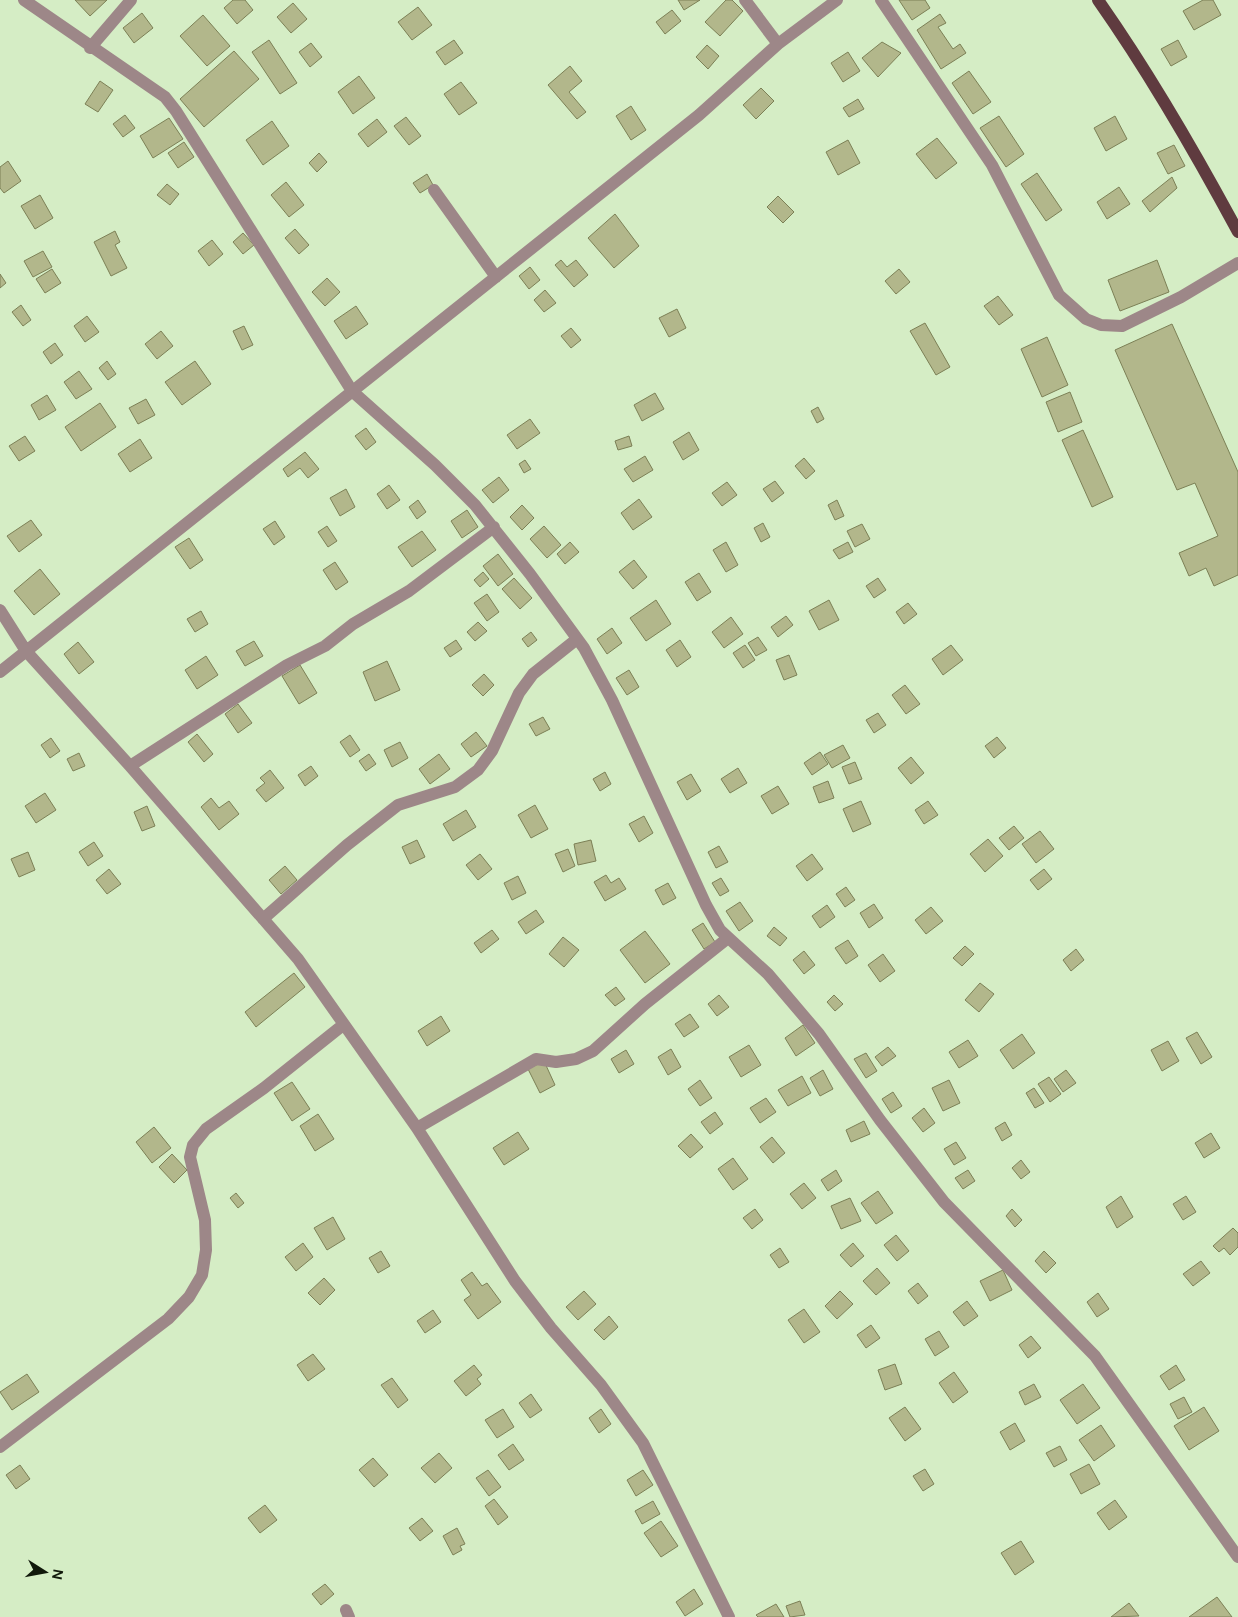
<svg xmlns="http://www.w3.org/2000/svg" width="1238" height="1617" viewBox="0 0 1238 1617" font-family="'DM Sans',sans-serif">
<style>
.building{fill:#b2b78b;stroke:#7c8056}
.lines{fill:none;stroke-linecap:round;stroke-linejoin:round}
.minor{stroke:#9d8788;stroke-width:12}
.primary{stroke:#5f3b3f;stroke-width:12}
</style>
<rect width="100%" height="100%" fill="#d5edc5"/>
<path class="building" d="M75,0H107L90,16Z
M233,0H245L253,10L237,24L224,8Z
M678,0H700L684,10Z
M726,0H732L743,11L720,36L705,22Z
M899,0H925L930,8L912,20Z
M1203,0H1213L1221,15L1194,30L1183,11Z
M293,3L307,19L291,33L277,17Z
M418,7L432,25L412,40L398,22Z
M672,10L681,21L665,34L656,22Z
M142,13L153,28L134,43L123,28Z
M940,14L946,23L938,27L953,49L960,44L966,53L941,69L917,30Z
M203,15L230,46L207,66L180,36Z
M269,40L297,83L280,94L252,52Z
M454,40L463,53L445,65L436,52Z
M1178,40L1187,57L1171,66L1161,49Z
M882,42L901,53L878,77L862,58Z
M311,43L322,57L310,67L299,52Z
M707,45L719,56L708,69L696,57Z
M234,51L259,79L204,127L180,99Z
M848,52L860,71L843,82L831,63Z
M570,66L582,81L569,92L586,112L577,119L548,85Z
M969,71L991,102L973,114L952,83Z
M359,76L375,98L353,114L338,92Z
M100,81L113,90L98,112L85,104Z
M461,82L477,103L459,115L444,94Z
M761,88L774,101L756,119L743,105Z
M858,99L864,109L849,117L843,108Z
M631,106L646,130L631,140L616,116Z
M125,115L135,128L123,137L113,124Z
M999,116L1024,154L1006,167L980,128Z
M1115,116L1127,139L1106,151L1094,128Z
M406,117L421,136L409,145L394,126Z
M169,118L183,139L153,158L140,136Z
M377,119L387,132L368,147L358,134Z
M272,121L289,146L263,165L246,140Z
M937,138L957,163L936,179L916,154Z
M848,140L860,163L838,175L826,152Z
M184,142L194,157L178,168L168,153Z
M1174,145L1185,166L1168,174L1157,153Z
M319,153L327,162L317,172L309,163Z
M8,161L21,181L4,193L0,188V167Z
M1037,173L1062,210L1046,221L1021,184Z
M427,174L433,185L420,193L413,183Z
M1172,177L1177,188L1150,212L1142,201Z
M286,182L304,205L289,217L271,195Z
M167,184L179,194L170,205L157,195Z
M1119,187L1130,204L1107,219L1097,202Z
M40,195L53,218L35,229L21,206Z
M778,196L794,212L783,223L767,207Z
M615,214L639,246L614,268L588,238Z
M295,229L309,245L299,254L285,238Z
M115,231L120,242L115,245L127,268L111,276L94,242Z
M243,233L254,245L243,254L233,242Z
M212,240L223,254L209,266L198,251Z
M43,251L52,267L33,277L24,261Z
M561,260L567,267L576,260L588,275L574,287L555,265Z
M1157,260L1169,292L1120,311L1108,280Z
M530,267L540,280L529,289L519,276Z
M52,269L61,283L45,293L36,279Z
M899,269L910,282L896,294L885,281Z
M0,274L6,283L0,288Z
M327,278L340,292L325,306L312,292Z
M545,290L556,303L544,312L534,300Z
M998,296L1013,315L999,325L984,306Z
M21,305L31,320L23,326L12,312Z
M356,306L368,324L346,339L334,321Z
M677,309L686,328L669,337L659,318Z
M87,316L99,332L85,342L74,326Z
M925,323L950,367L936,375L910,331Z
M1172,324L1238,472V575L1214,586L1206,568L1189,576L1179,553L1218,536L1195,483L1177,490L1115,350Z
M244,326L253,345L242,350L233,331Z
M571,328L581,340L571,348L561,336Z
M161,331L173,346L157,359L145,344Z
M1047,337L1068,385L1042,397L1021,349Z
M55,343L63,355L51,364L43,352Z
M107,361L116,374L108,380L99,368Z
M195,361L211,384L182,405L165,382Z
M79,371L92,389L76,399L64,382Z
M1070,392L1082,422L1058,432L1046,402Z
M655,393L664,409L642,421L634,405Z
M47,395L56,410L39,420L31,405Z
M146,399L155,415L138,424L129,408Z
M100,403L116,427L81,451L65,427Z
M818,407L824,419L817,423L811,411Z
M530,419L540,433L517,449L507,435Z
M366,428L376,442L366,450L355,436Z
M1083,430L1113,497L1092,507L1062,440Z
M689,432L699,450L683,460L673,442Z
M25,436L35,451L19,461L9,446Z
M629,436L632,446L618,450L615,441Z
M140,439L152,458L130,472L118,454Z
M305,452L319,469L308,478L300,468L288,477L283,469Z
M645,456L653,470L633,482L624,469Z
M804,458L815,471L806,479L795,466Z
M525,460L531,469L524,473L519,464Z
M499,477L509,490L493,503L482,490Z
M775,481L784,493L772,502L763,489Z
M727,482L737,495L722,506L712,493Z
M389,485L400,500L387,509L377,494Z
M346,489L355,507L340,516L330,498Z
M639,499L652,517L633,530L621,513Z
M418,500L426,512L417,519L409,507Z
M837,500L844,516L835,520L828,505Z
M522,505L534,518L522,530L510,517Z
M467,510L478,527L462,538L451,521Z
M31,520L42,535L19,552L7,536Z
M275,521L285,537L274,545L263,529Z
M763,523L770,537L761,542L754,528Z
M862,524L870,539L855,547L847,531Z
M327,526L337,541L328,547L318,532Z
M544,526L561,545L547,558L530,539Z
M422,531L436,550L412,567L398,547Z
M189,538L203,560L190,569L175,547Z
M570,542L579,552L565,564L557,554Z
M726,542L738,565L726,572L713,550Z
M848,542L853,552L839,559L833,550Z
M498,554L513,574L498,586L483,566Z
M634,560L647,577L633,589L619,572Z
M335,562L348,582L336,590L323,570Z
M40,569L60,594L34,615L14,591Z
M483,572L489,579L480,587L474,580Z
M699,573L711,592L697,601L685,582Z
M514,578L532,598L520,609L502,589Z
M878,578L886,590L874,598L866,586Z
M487,594L499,612L487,621L474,603Z
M656,600L671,624L646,641L630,618Z
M829,600L839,620L819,630L809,611Z
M908,603L917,614L904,624L896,612Z
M201,611L208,624L195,632L187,619Z
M786,616L793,625L778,637L771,627Z
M731,617L743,634L724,648L712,632Z
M478,622L487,631L475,641L467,632Z
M612,628L622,643L607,654L597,639Z
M531,632L537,640L528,647L522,639Z
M758,637L767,650L756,656L748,643Z
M456,640L462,649L450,657L444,648Z
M680,640L691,657L677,667L666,650Z
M254,641L263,656L245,666L236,651Z
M78,642L94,662L79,674L64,654Z
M745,645L755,660L743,668L733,653Z
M951,645L963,660L943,675L932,659Z
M789,655L797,675L784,680L776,660Z
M206,656L218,675L197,689L185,670Z
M387,661L400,690L375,701L363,672Z
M300,665L317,693L299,704L282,676Z
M629,670L639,687L627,695L616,678Z
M484,674L494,685L483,696L472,685Z
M905,685L920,704L906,714L892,695Z
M238,704L252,723L238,733L225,714Z
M878,713L886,725L874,733L866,720Z
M543,717L550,729L536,736L529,724Z
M476,732L487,746L471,757L461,744Z
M197,734L213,754L204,762L188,742Z
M350,735L360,750L350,757L340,742Z
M997,737L1006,748L994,758L985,746Z
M51,738L60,751L50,758L41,745Z
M400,742L408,758L392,767L384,750Z
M843,745L850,758L832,768L824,755Z
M820,752L828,764L812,775L804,763Z
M79,753L85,766L73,771L67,759Z
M369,754L376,764L366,771L359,761Z
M439,754L450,769L430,784L419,769Z
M911,757L924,773L911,784L898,768Z
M855,762L862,779L849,784L842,767Z
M311,766L318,776L305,786L298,775Z
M738,768L747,783L730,793L721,779Z
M270,770L284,788L266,802L256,790L265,783L260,778Z
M605,772L611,784L600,791L593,779Z
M691,774L701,791L687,800L677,782Z
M828,781L834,798L819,803L813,787Z
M778,786L789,804L772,814L761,796Z
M45,793L56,810L36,823L25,806Z
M211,798L219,808L229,801L239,814L219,830L201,807Z
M861,801L871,824L853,832L843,809Z
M928,801L938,815L924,824L915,810Z
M535,805L548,829L531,838L518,815Z
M147,806L155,826L142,831L134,812Z
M466,810L476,827L453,841L443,824Z
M644,816L653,833L639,842L629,824Z
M1014,826L1024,838L1009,850L999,838Z
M1040,831L1054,849L1036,863L1022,844Z
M988,839L1003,856L985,872L970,854Z
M417,840L425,857L410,864L402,847Z
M591,840L596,861L578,865L574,844Z
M94,842L103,856L88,866L79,852Z
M719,846L728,862L716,868L708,852Z
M568,849L575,866L563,872L555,854Z
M28,852L35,870L19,877L11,859Z
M480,854L492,869L478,880L466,865Z
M812,854L823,869L807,881L796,866Z
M285,866L297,880L281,894L269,880Z
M109,869L121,884L107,894L96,880Z
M1044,869L1052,879L1038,890L1030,880Z
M606,875L611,883L619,878L626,889L605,901L594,882Z
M518,876L526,893L512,900L504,883Z
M721,878L729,891L720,896L712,883Z
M668,883L676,898L663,905L655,890Z
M846,887L855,900L845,907L836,894Z
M740,902L753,921L739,931L726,911Z
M874,904L883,918L869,928L860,913Z
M827,905L835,917L820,928L812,916Z
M931,907L943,921L926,934L915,920Z
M536,910L544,922L526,934L518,922Z
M703,923L715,942L704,949L692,930Z
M774,927L787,938L780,946L767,936Z
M492,930L499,939L481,953L474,943Z
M645,931L670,964L645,983L620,950Z
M563,937L579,950L564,967L549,954Z
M848,940L858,956L846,964L835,948Z
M965,946L974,954L962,966L953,958Z
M1076,949L1084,960L1071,971L1063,960Z
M804,951L815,965L804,974L793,960Z
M883,954L895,971L880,982L868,965Z
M294,973L305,987L256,1027L245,1012Z
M980,983L994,994L979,1012L965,1000Z
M616,987L625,999L615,1006L605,995Z
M719,995L729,1007L717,1016L708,1004Z
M834,995L843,1004L835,1011L827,1002Z
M690,1014L699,1027L684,1037L675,1024Z
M441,1016L450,1031L427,1046L418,1031Z
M803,1025L815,1043L796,1056L785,1038Z
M1197,1032L1212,1057L1201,1064L1186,1038Z
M1022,1034L1035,1053L1013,1069L1000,1050Z
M968,1040L978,1056L959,1068L949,1052Z
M1168,1041L1179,1061L1162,1071L1151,1050Z
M749,1045L761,1065L741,1077L729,1057Z
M888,1047L896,1056L882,1066L875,1057Z
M671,1049L681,1067L668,1075L658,1057Z
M626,1050L634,1064L619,1073L611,1059Z
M866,1053L877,1071L866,1078L854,1059Z
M544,1061L555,1085L540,1093L528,1069Z
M823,1070L833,1089L820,1096L810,1078Z
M1066,1070L1076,1083L1063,1092L1054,1079Z
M802,1076L811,1093L788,1106L778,1090Z
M1049,1077L1061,1094L1050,1102L1038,1084Z
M700,1080L712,1098L700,1106L688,1089Z
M949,1080L960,1103L943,1111L932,1088Z
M292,1082L310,1109L292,1121L274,1093Z
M1034,1088L1044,1103L1035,1108L1026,1093Z
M893,1092L902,1106L891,1113L882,1099Z
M766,1098L776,1112L760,1123L750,1108Z
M924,1108L935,1123L923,1132L912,1118Z
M715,1112L723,1124L710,1134L701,1122Z
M318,1114L334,1139L315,1151L300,1126Z
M864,1121L870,1134L851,1142L846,1130Z
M1005,1122L1012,1135L1002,1141L995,1128Z
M154,1127L171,1148L152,1163L136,1142Z
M518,1132L529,1149L504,1165L493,1148Z
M1211,1133L1220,1148L1204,1158L1195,1143Z
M691,1134L703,1147L690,1158L678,1146Z
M772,1137L785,1153L773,1163L760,1147Z
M956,1142L966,1158L954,1165L944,1149Z
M172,1154L187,1170L174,1183L159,1167Z
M733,1158L748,1179L733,1190L718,1169Z
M1021,1160L1030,1172L1021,1179L1012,1168Z
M836,1170L842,1181L828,1191L821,1180Z
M968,1170L975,1181L963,1189L955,1178Z
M804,1183L816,1198L802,1209L790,1194Z
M878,1191L893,1213L876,1224L861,1203Z
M236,1193L244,1203L238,1208L230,1198Z
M1121,1196L1133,1217L1117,1228L1106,1207Z
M1186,1196L1196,1212L1183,1220L1173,1204Z
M850,1198L861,1221L841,1229L831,1206Z
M755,1209L763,1220L752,1229L743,1218Z
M1012,1209L1022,1220L1015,1227L1006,1216Z
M333,1217L345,1239L327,1250L314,1228Z
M1233,1228L1238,1233V1247L1230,1255L1224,1248L1219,1252L1213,1246Z
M896,1235L909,1251L897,1261L884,1245Z
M303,1243L313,1257L296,1271L285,1257Z
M853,1243L864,1256L851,1267L840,1255Z
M780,1248L789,1262L779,1268L770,1255Z
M381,1251L390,1266L378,1273L369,1258Z
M1044,1251L1056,1263L1046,1273L1035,1261Z
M1201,1261L1210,1273L1193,1286L1183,1274Z
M877,1268L890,1283L876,1295L863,1281Z
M1003,1270L1012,1290L990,1301L980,1281Z
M472,1272L482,1286L487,1283L501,1302L478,1319L464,1300L471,1295L461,1280Z
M324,1278L335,1290L320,1305L308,1293Z
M918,1283L928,1296L918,1304L908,1291Z
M584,1291L596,1304L578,1320L566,1307Z
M840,1291L853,1304L837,1319L825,1306Z
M1098,1293L1109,1309L1097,1317L1087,1302Z
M967,1301L978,1316L964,1326L953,1312Z
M804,1309L820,1332L804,1343L788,1320Z
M433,1310L441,1322L425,1333L417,1321Z
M609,1316L618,1327L604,1340L594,1330Z
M871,1325L880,1338L866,1348L857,1335Z
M939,1331L949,1347L935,1356L925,1339Z
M1031,1336L1041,1348L1028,1358L1019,1345Z
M313,1354L325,1369L308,1381L297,1365Z
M895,1364L902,1384L885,1390L878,1370Z
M474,1365L482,1375L477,1379L481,1384L466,1396L454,1381Z
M1176,1365L1185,1380L1169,1390L1160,1376Z
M954,1372L968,1392L953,1403L939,1383Z
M27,1374L39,1392L12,1410L0,1392Z
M392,1378L408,1400L398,1408L381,1385Z
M1034,1384L1041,1397L1025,1405L1019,1392Z
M1083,1384L1100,1408L1077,1424L1060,1400Z
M531,1394L542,1410L530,1418L519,1403Z
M1184,1397L1192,1412L1178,1419L1170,1404Z
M905,1407L921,1429L905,1441L889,1418Z
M1204,1407L1219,1431L1189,1450L1174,1426Z
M503,1409L514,1427L497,1438L485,1420Z
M601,1409L611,1424L599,1433L589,1418Z
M1015,1423L1025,1441L1010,1450L1000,1432Z
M1101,1425L1115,1446L1094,1461L1079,1440Z
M513,1444L524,1460L509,1470L498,1455Z
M1060,1446L1067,1460L1054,1467L1046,1453Z
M439,1453L452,1468L435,1483L421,1468Z
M373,1458L388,1475L374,1487L359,1470Z
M1089,1464L1100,1484L1081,1494L1070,1474Z
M20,1465L30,1479L16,1489L6,1475Z
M925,1469L934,1484L923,1491L913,1476Z
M488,1470L501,1487L489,1496L476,1478Z
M643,1470L653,1485L636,1496L627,1480Z
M494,1499L508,1517L498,1525L485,1506Z
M1115,1500L1127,1517L1109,1530L1097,1513Z
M653,1501L660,1514L642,1524L635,1511Z
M265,1505L277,1520L260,1533L248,1518Z
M422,1518L433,1531L420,1541L409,1528Z
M661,1521L678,1546L661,1557L644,1533Z
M457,1528L465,1544L460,1546L462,1550L453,1555L443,1536Z
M1021,1541L1034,1562L1015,1575L1001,1553Z
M325,1584L334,1594L321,1605L312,1594Z
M694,1589L703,1604L685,1616L676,1602Z
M1217,1597L1232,1617H1189Z
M800,1601L805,1615L790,1617L786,1606Z
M1129,1603L1139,1616L1111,1617Z
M776,1604L784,1617H758L756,1615Z"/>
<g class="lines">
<path class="minor" d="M24,0L165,97L176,111L352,391L435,465L475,505L530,574L584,648L612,700L706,905L720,930L768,974L819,1034L880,1120L944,1202L1095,1356L1238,1557
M745,0L778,44
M881,0L992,165L1059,295L1086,319L1101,325L1122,326L1181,297L1238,263
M90,48L131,0
M434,190L496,277
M0,610L26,651L130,766L298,959L417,1128L515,1281L551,1328L601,1385L643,1443L729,1617
M0,672L699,115L778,44L837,0
M130,766L287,665L325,646L353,624L409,591L494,527
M263,919L347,845L398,805L455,787L478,770L492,751L519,693L533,674L577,639
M417,1128L536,1059L556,1062L576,1059L593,1051L645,1004L728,938
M0,1447L168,1319L189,1297L202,1275L206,1250L205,1220L190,1157L193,1145L206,1129L264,1088L343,1025
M346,1610L349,1617"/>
<path class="primary" d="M1098,0C1150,74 1195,152 1238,232"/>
</g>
<g transform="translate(45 1572) rotate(101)" stroke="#d5edc5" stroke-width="4" paint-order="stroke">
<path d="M0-4L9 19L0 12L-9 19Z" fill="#11190b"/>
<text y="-8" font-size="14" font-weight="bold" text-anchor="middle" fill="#11190b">N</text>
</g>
</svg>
